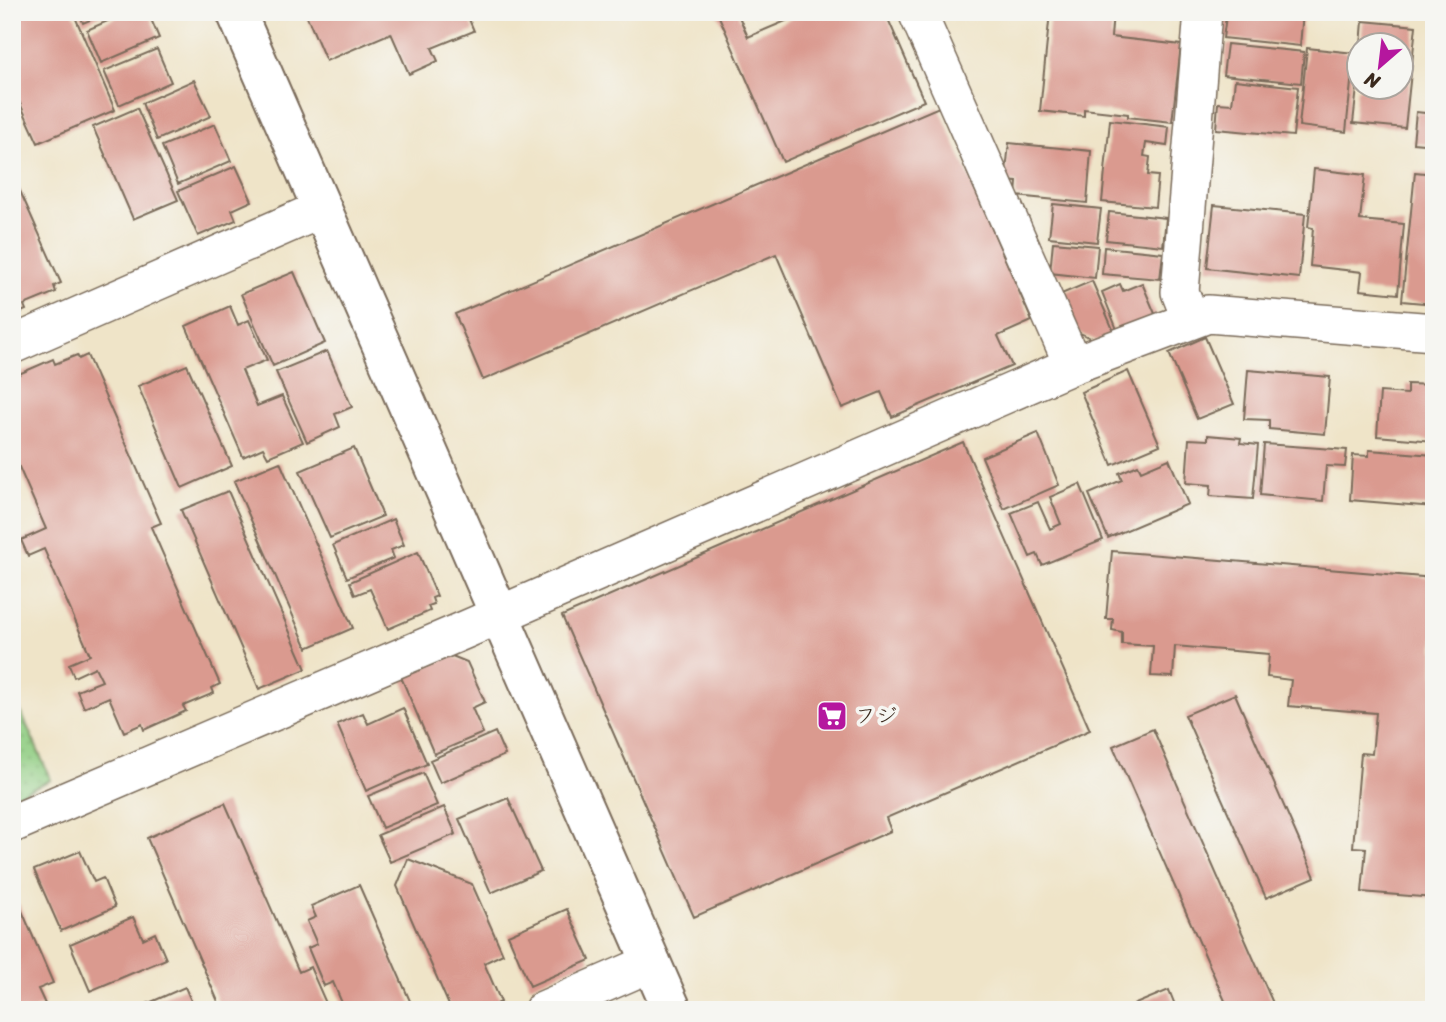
<svg xmlns="http://www.w3.org/2000/svg" width="1446" height="1022" viewBox="0 0 1446 1022" font-family="Sriracha,'Klee One',sans-serif">
<style>
.park{fill:url(#park-dots);stroke:#667c50;stroke-width:2}
.building{fill:#da9a8f}
.lines{fill:none;stroke-linecap:round;stroke-linejoin:round}
.street-casing{stroke:#7a6b5a;stroke-width:40}
.secondary-casing{stroke:#7a6b5a;stroke-width:42}
.street{stroke:#fff;stroke-width:37}
.secondary{stroke:#fff;stroke-width:38}
.labels{text-anchor:middle;stroke-width:7;stroke-linejoin:round;paint-order:stroke}
.poi-label{font-size:21px;fill:#3b2a1e;stroke:#f6f6f2;text-anchor:start}
</style>
<defs>
<pattern id="park-dots" width="8" height="8" patternUnits="userSpaceOnUse" patternTransform="scale(1.75)"><rect width="8" height="8" fill="#90cd82"/><path d="M2 2h.1M6 6h.1" fill="none" stroke="#7db070" stroke-width="1.8" stroke-linecap="round"/></pattern>
</defs>
<rect width="100%" height="100%" fill="#f6f6f2"/>
<filter id="ink" filterUnits="userSpaceOnUse"><feTurbulence type="fractalNoise" baseFrequency=".0143" numOctaves="2"/><feDisplacementMap in="SourceGraphic" scale="14" xChannelSelector="R" yChannelSelector="G"/><feConvolveMatrix kernelMatrix="1 2 1 2 8 2 1 2 1" color-interpolation-filters="sRGB"/></filter>
<filter id="wash" filterUnits="userSpaceOnUse"><feTurbulence type="fractalNoise" baseFrequency=".00686" numOctaves="4" result="noise"/><feDisplacementMap in="SourceGraphic" scale="28" xChannelSelector="R" yChannelSelector="G"/><feGaussianBlur stdDeviation="1.57" result="paint"/><feColorMatrix in="noise" values="0 0 0 0 0 0 0 0 0 0 0 0 0 0 0 0 0 1.4 0 .05"/><feComposite in="paint" operator="in"/></filter>
<g filter="url(#wash)">
<rect width="100%" height="100%" fill="#efe4c8"/>
<path class="park" d="M12,692L51,780L12,797Z"/>
<g id="blocks">
<path class="building" d="M12,12H73L115,110L38,143L12,86Z
M79,12H109L83,23Z
M128,12H148L159,38L101,63L87,30Z
M305,12H466L474,31L432,48L438,61L409,74L391,33L326,61Z
M717,12H737L748,37L807,12H885L924,101L783,162Z
M1007,12H1045L1044,18L1007,14Z
M1050,12H1113L1111,37L1181,45L1172,122L1128,117V114L1084,109V116L1040,111Z
M1233,12H1303L1300,46L1223,38L1226,16H1233Z
M1363,21L1416,26L1405,128L1353,123L1357,88H1400V46H1361Z
M1227,44L1304,52L1301,83L1223,75Z
M1307,48L1354,53L1346,132L1299,126Z
M157,49L171,82L119,105L104,71Z
M194,80L211,116L157,140L142,103Z
M1235,80L1298,87L1293,136L1216,129L1218,103L1232,104Z
M939,107L1032,321L998,336L1012,366L892,417L881,392L842,408L776,254L483,380L455,314Z
M137,108L178,200L133,219L93,127Z
M1416,112L1434,114V145L1413,143Z
M1110,120L1169,127L1167,146L1146,143L1144,156L1150,157L1148,175L1158,176L1155,207L1102,202Z
M215,124L231,161L178,184L162,146Z
M1009,143L1091,151L1087,203L1016,196L1017,182L1005,181Z
M236,166L252,201L232,210L236,220L198,236L178,191Z
M1314,169L1365,175L1360,220L1404,224L1398,294L1360,290L1362,272L1310,266L1313,228L1308,227Z
M1415,172L1434,174V304L1402,301Z
M12,173L61,283L54,286L56,292L24,305L26,310L12,316Z
M1053,204L1101,209L1097,242L1049,237Z
M1214,205L1305,214L1299,278L1207,268Z
M1109,212L1166,218L1163,246L1106,240Z
M1053,242L1098,246L1095,278L1050,273Z
M1104,247L1163,253L1160,279L1102,274Z
M294,272L325,343L273,366L241,294Z
M1092,281L1115,334L1097,341L1073,330L1059,295Z
M1142,283L1156,316L1118,332L1102,292L1120,284L1123,291Z
M230,306L238,325L249,320L267,360L242,370L257,406L282,396L303,442L268,457L263,448L243,457L186,326Z
M1205,337L1234,404L1197,419L1169,353Z
M327,351L352,407L335,414L340,427L307,442L276,372Z
M77,355L79,359L87,355L161,523L151,527L220,684L212,688L214,693L183,706L186,711L144,730L142,724L124,732L109,697L84,708L77,691L102,681L95,667L74,677L69,664L90,655L44,549L28,556L21,540L46,529L12,451V377L53,359L55,364Z
M187,365L232,466L182,488L138,386Z
M1248,370L1330,377L1325,434L1269,429V420L1244,419Z
M1128,371L1160,445L1112,465L1081,392Z
M1407,384L1434,385V441L1377,436L1380,392L1407,394Z
M1038,433L1059,485L1004,509L982,457Z
M1208,435L1241,438L1240,443L1258,445L1253,499L1210,496L1211,485L1186,483L1189,439L1208,440Z
M963,442L1090,730L886,818L891,831L694,917L562,616Z
M1264,444L1347,450L1345,467L1326,466L1323,501L1260,495Z
M354,448L383,516L330,538L300,471Z
M1369,450L1434,455V507L1350,500L1353,455L1369,456Z
M1169,459L1188,504L1108,538L1089,494L1122,480L1119,473L1138,465L1141,471Z
M280,462L353,628L307,648L234,481Z
M1080,484L1103,540L1042,565L1037,554L1030,557L1011,513L1038,502L1050,529L1061,524L1050,497Z
M228,491L306,669L259,689L181,510Z
M393,519L404,545L391,550L394,558L347,578L333,545Z
M1112,551L1434,578V898L1362,892L1366,848L1353,847L1361,753L1372,754L1376,713L1288,706L1291,680L1267,677L1269,654L1175,646L1173,677L1151,676L1153,646L1122,644V632L1112,630L1113,619H1106Z
M418,552L437,596L432,598L434,604L428,606L430,611L388,629L370,589L355,595L350,582Z
M452,656L467,662L485,702L472,708L483,733L434,754L401,677Z
M1235,694L1315,877L1266,898L1185,715Z
M403,708L427,764L366,791L337,724L363,713L368,724Z
M1153,729L1276,1010H1229L1113,746Z
M495,732L505,755L440,783L430,760Z
M423,773L437,805L382,828L368,796Z
M508,798L541,871L491,893L459,819Z
M225,803L299,972L310,967L329,1010H211L220,1006L147,838Z
M444,807L456,834L390,862L378,835Z
M80,851L94,882L103,878L115,907L61,931L34,870Z
M408,859L472,884L503,954L484,963L501,1002L484,1010H451L397,886Z
M359,885L414,1010H345L333,982L324,986L308,948L317,944L307,921L316,917L311,906Z
M19,904L53,983L38,989L45,1004L31,1010H12V906Z
M567,909L590,960L530,986L508,935Z
M133,917L143,939L155,933L166,959L90,991L70,944Z
M185,987L195,1010H133Z
M1169,990L1177,1010H1121Z"/>
</g>
</g>
<g filter="url(#ink)">
<use href="#blocks" fill-opacity="0" stroke="#7a6b5a" stroke-width="2"/>
<g class="lines">
<g class="street-casing">
<path id="street" d="M917,12L1073,365
M1191,320L1180,292L1203,12
M12,345L322,209
M12,824L467,629L1073,365L1208,314L1434,332
M543,1010L651,963"/>
</g>
<g class="secondary-casing">
<path id="secondary" d="M236,12L672,1010"/>
</g>
<use href="#street" class="street"/>
<use href="#secondary" class="secondary"/>
</g>
</g>
<defs>
<g id="supermarket-square" transform="scale(1.575)"><rect x="-9" y="-9" width="18" height="18" rx="4" fill="#b5179e" stroke="#f6f6f2"/><path d="M-6-5.5h2.5l.6 2H6L4.5 2H-2.5L-4.4-4H-6ZM-1.5 3.2a1.3 1.3 0 1 0 .1 0ZM3 3.2a1.3 1.3 0 1 0 .1 0Z" fill="#fff"/></g>
</defs>
<g fill-rule="evenodd">
<use href="#supermarket-square" x="832" y="716"/>
</g>
<g class="labels">
<g class="poi-label">
<text x="855" y="723">フジ</text>
</g>
</g>
<rect width="1446" height="1022" fill="none" stroke="#f6f6f2" stroke-width="42"/>
<g transform="translate(1380 66) rotate(208)"><circle r="33" fill="#f6f6f2" stroke="#aba49d" stroke-width="2"/>
<path d="M0-5L12 26L0 18L-12 26Z" fill="#b5179e"/>
<text y="-10" font-size="19" font-weight="bold" text-anchor="middle" fill="#3b2a1e">N</text>
</g>
</svg>
